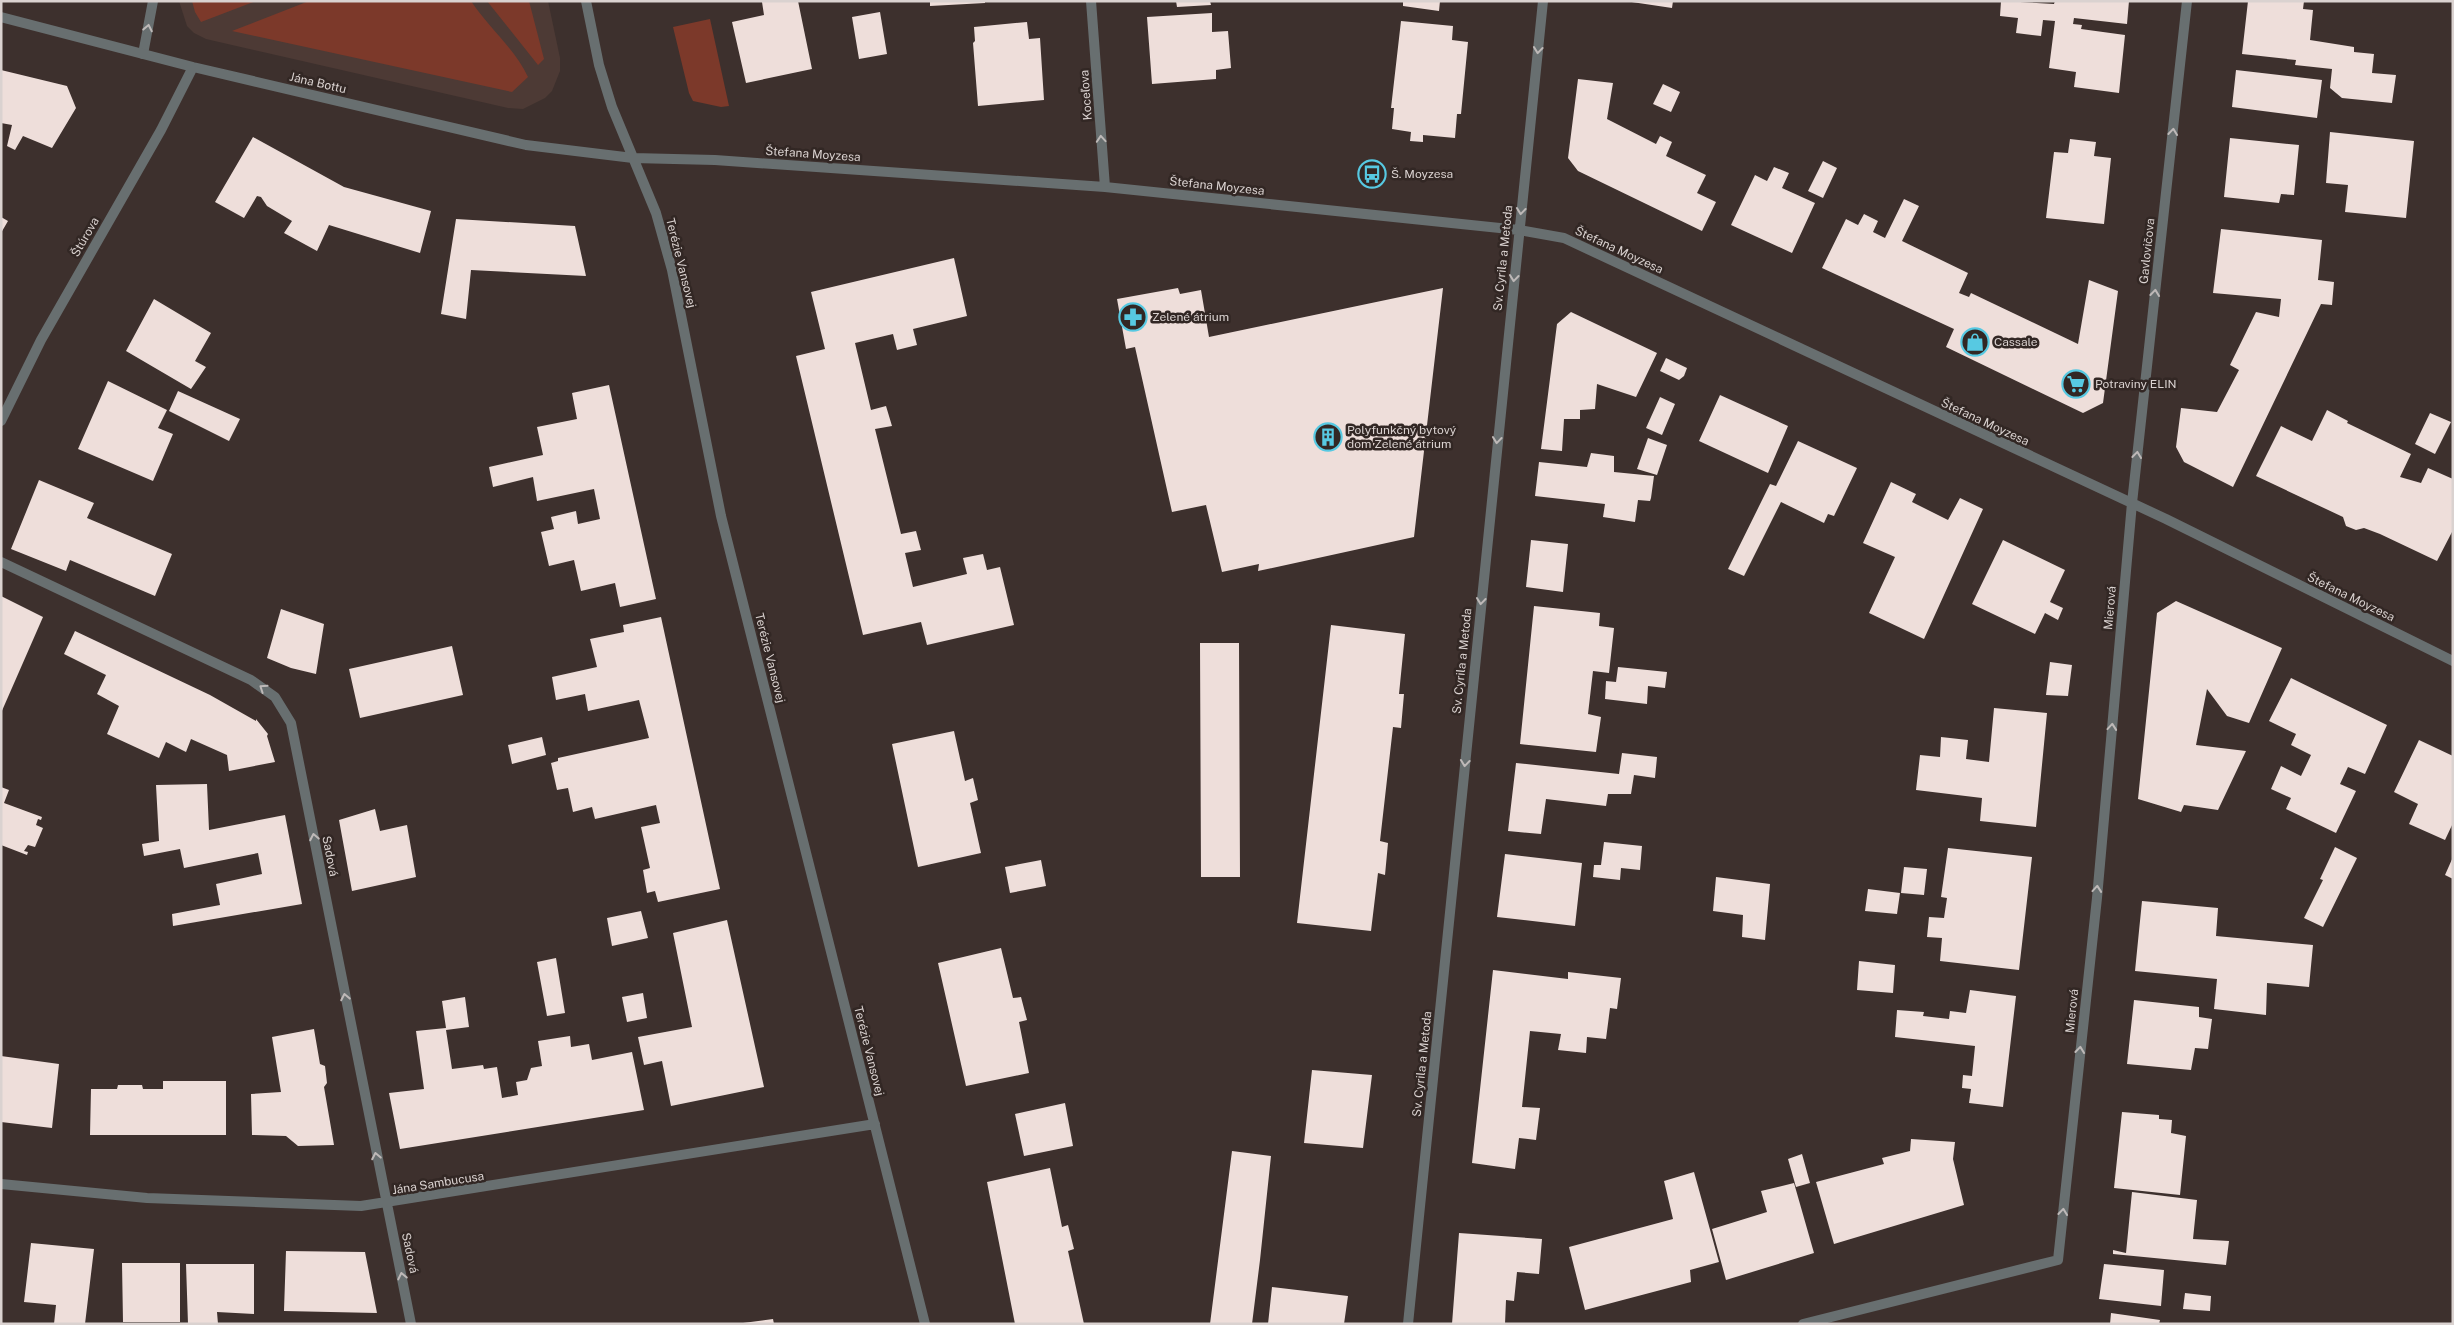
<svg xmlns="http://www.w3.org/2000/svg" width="2454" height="1325" viewBox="0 0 2454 1325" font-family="'Public Sans',sans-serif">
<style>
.built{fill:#4d3a35}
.green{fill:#7c392a}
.building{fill:#eededa}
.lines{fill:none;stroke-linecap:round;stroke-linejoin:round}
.lane{stroke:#686f70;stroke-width:10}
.street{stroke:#686f70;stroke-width:10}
.oneway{stroke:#beb9b8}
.labels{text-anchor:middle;stroke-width:5;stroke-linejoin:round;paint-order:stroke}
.street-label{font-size:12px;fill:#dad2d0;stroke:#322724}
.poi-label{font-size:12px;fill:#dad2d0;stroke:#322724;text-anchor:start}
</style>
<rect width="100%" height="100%" fill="#3d302d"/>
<path class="built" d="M179,1H548L560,58V71L552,91L545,98L523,109L508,108L206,39L194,33L187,26Z"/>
<path class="green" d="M192,1H256L201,22L195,12Z
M309,1H471C488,27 515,49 528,77L512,92L232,31Z
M487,1H529L544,59L538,65Z
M710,19L729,106L721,107L693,101L689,93L673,27Z"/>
<path class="building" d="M767,1H798L812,69L746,83L732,22L764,15L762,2Z
M930,1H985V3L930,6Z
M1176,1H1210L1211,5L1177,7Z
M1403,1H1440L1439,11L1403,6Z
M1625,1H1673L1672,8Z
M2001,1L2054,4L2055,1H2129L2127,24L2074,18L2073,24L2082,25L2081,29L2125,35L2119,93L2074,87L2076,72L2049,68L2055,21L2043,20L2041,36L2016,33L2018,18L2000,16Z
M2248,1H2304L2303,9L2313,10L2310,40L2354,47V52L2374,54L2372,73L2396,75L2392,103L2342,98L2330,88L2332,69L2295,65L2296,60L2242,54Z
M880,12L887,54L859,59L852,17Z
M1212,13V32L1228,31L1231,68L1216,70V79L1152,84L1147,17Z
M1401,21L1453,26L1452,40L1468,42L1461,114H1457L1455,138L1423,135V142L1410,141L1411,132L1392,129L1394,108H1391Z
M1027,22L1029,39L1040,38L1044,100L978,106L973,43L975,41L974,27Z
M1,70L67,86L76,108L52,148L23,136L15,150L7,146L12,125L1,123Z
M2236,70L2322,80L2317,118L2232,107Z
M1578,79L1613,83L1607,119L1656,144L1660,136L1672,142L1666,156L1706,175L1697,193L1716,202L1702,231L1578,171L1568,158Z
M1663,84L1680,92L1671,112L1653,104Z
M2330,132L2414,141L2406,218L2345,212L2348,185L2326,183Z
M253,137L344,187L431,211L420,253L329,225L317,251L284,233L292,221L267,206L261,197L257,196L244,218L215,202Z
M2230,138L2299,145L2294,195L2281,194L2279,203L2224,197Z
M2070,139L2096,142L2094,156L2111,158L2104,224L2046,218L2054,152L2068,153Z
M1823,161L1837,168L1823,198L1808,191Z
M1774,167L1789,173L1782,188L1815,203L1792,253L1731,225L1755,175L1767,181Z
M1904,199L1919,206L1902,241L1968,273L1959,293L1969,297L1971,293L2078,344L2089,280L2118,291L2103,403L2083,413L1946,347L1954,329L1822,268L1846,219L1858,225L1864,214L1878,221L1873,232L1885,238Z
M1,217L8,221L1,233Z
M456,219L575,226L586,276L471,270L466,319L441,314Z
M2221,229L2322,240L2318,280L2334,282L2332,305L2321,304L2233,487L2184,462L2176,447L2181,408L2217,412L2239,370L2230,365L2256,312L2279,317L2281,299L2213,293Z
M954,258L967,316L913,329L917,345L897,350L893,334L855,343L871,410L886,406L892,426L875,429L901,534L916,531L921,550L905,553L913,587L967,574L963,558L983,554L987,570L1000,567L1014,625L927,645L921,622L863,635L796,356L825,349L811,292Z
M1178,288L1180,294L1201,290L1209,337L1443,288L1414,537L1258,571L1259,564L1222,572L1206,505L1172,512L1135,347L1126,349L1117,299Z
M154,299L211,333L195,361L206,367L191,389L126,351Z
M1571,312L1657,353L1636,397L1597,384L1595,409L1580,410V419H1564L1562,451L1541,449L1557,324Z
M1666,358L1687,368L1684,376L1679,380L1660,371Z
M108,381L167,410L158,428L173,434L153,481L78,449Z
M609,385L656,599L620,607L615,583L581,591L574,560L549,566L541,532L554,529L551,517L576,511L578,524L600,519L594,489L537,501L533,477L493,487L489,467L543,455L537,427L577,419L572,393Z
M178,391L240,419L229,441L169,411Z
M1720,395L1788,426L1768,473L1699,441Z
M1660,397L1675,404L1662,435L1646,428Z
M2327,410L2348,421L2347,423L2411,454L2400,477L2421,483L2428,468L2453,479V530L2437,561L2380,534L2364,528L2356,530L2346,526L2343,517L2256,476L2281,426L2312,441Z
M2430,413L2451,422L2435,454L2415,444Z
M1648,438L1667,445L1657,475L1637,469Z
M1798,441L1857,468L1834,516L1828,514L1824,523L1781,502L1744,576L1728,569L1770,484L1776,486Z
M1591,453L1614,456V472L1654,476L1651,498L1650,501L1638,500L1635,522L1603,517L1605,504L1535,496L1539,462L1587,467Z
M39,480L94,503L87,518L172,554L155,596L70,560L66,571L11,549Z
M1891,482L1916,494L1912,502L1948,520L1960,498L1983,509L1924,639L1869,613L1895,557L1863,543Z
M1531,540L1568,544L1563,592L1526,587Z
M2003,540L2065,570L2050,602L2063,608L2058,620L2045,613L2035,634L1972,604Z
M1,596L43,617L1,713Z
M2176,601L2282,648L2249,723L2227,716L2207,689L2196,745L2246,751L2218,810L2184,805L2181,812L2138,799L2157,613Z
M1534,606L1600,613L1599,626L1614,628L1609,673L1593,671L1588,714L1601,717L1596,752L1520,744Z
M281,609L324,624L316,674L291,668L267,658Z
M661,617L720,889L658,902L655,891L647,893L643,870L650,868L641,827L660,823L656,805L595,819L592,807L573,812L568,788L557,790L551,763L558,761V758L649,738L639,700L588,711L585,694L556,700L552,677L597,667L590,639L624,632L623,625Z
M1331,625L1405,634L1399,694H1404L1401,728L1393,727L1380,841L1388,843L1385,875L1378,873L1371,931L1297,923Z
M75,631L210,695L256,721V719L268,734L267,736L275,762L229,771L227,755L191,739L186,752L166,742L159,758L107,734L119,706L97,694L106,675L64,654Z
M1200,643H1239L1240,877H1201Z
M452,646L463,695L360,718L349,669Z
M2050,662L2072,665L2068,696L2046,695Z
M1618,667L1667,672L1665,688L1648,686L1647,704L1605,699L1606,681L1616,682Z
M2291,678L2387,725L2365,774L2348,767L2340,784L2356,791L2336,833L2286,809L2291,798L2271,789L2281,766L2301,776L2311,755L2291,745L2296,734L2269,721Z
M1994,708L2047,713L2036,827L1980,821L1982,798L1916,790L1920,755L1940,757L1941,737L1968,740L1966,759L1989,762Z
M954,731L965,781L973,778L978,800L970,803L981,853L918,867L892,744Z
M542,737L546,755L512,764L508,745Z
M2419,740L2453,756V823L2445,840L2409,824L2418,804L2394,792Z
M1622,753L1657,757L1655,778L1634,775L1631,794H1608L1606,806L1546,799L1541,834L1508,831L1516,763L1619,774Z
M207,784L209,830L285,815L302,904L173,926L172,914L220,905L216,884L262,874L258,853L184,868L180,849L144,856L142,844L159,841L156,785Z
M1,787L9,790L4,803L42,817L41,820L38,819L36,825L43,828L35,847L28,845L24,851L28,852L27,855L1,845Z
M375,809L380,831L407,825L416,877L352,891L339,820Z
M1604,842L1642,846L1640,870L1621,868L1620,880L1593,877L1594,865H1601Z
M2335,847L2357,858L2323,927L2304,918L2323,880L2320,879Z
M1948,848L2032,857L2019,970L1940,961L1942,938L1927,937L1929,917L1944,918L1947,898L1941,897Z
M1505,854L1582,863L1575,926L1497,917Z
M2453,857V879L2445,875Z
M1041,860L1046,886L1010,893L1005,867Z
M1904,867L1927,869L1924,895L1901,893Z
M1716,877L1770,884L1765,940L1742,937L1743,915L1713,911Z
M1868,889L1900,893L1897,914L1865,911Z
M2142,901L2218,908L2216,936L2313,945L2309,987L2267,983L2266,1015L2214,1009L2217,979L2135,971Z
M641,911L648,938L612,946L607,918Z
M727,920L764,1087L671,1106L662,1061L644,1065L638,1037L692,1027L673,933Z
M1001,948L1013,998L1021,997L1027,1020L1019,1022L1029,1073L966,1086L938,963Z
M556,958L565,1013L547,1016L537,962Z
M1859,961L1895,965L1893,993L1857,990Z
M1493,970L1568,979V972L1621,978L1617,1009L1610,1008L1606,1039L1587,1037L1586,1053L1558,1050L1561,1034L1530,1031L1522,1107L1540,1108L1536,1140L1519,1138L1515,1169L1472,1163Z
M1970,990L2016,996L2003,1107L1969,1103L1971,1089L1962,1088L1963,1075L1972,1076L1975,1046L1895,1037L1897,1010L1924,1012L1923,1016L1949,1019L1950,1011L1966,1013Z
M643,993L647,1018L627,1022L622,997Z
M465,997L469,1027L446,1030L452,1069L483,1065L484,1069L497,1067L502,1098L518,1095L516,1082L527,1080L531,1068L542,1066L538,1041L570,1036L571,1047L589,1044L592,1060L632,1052L644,1110L400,1149L389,1093L424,1089L416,1031L446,1028L442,1001Z
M2134,1000L2199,1007V1017L2212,1019L2208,1049L2195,1048L2191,1070L2127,1064Z
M314,1029L320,1064L325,1066L327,1083L324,1087L334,1145L298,1146L286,1136L252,1135L251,1094L281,1092L272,1037Z
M1,1056L59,1064L52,1128L1,1122Z
M1312,1070L1372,1075L1363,1148L1304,1143Z
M163,1081H226V1135H90L91,1089H117L118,1085H142L143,1089H163Z
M1065,1103L1073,1146L1024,1156L1015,1114Z
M2122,1112L2159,1115V1119L2172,1120L2171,1133L2186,1136L2180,1195L2114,1188Z
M1911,1139L1955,1142L1953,1159L1964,1205L1834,1244L1816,1182L1884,1164L1882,1158L1910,1151Z
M1232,1151L1271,1156L1260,1260L1252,1324H1210Z
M1802,1154L1810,1183L1796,1187L1788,1159Z
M1050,1168L1062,1227L1068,1225L1074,1249L1068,1251L1084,1324H1015L987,1182Z
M1694,1172L1719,1262L1690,1270L1691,1282L1585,1310L1569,1247L1673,1219L1664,1181Z
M1794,1183L1814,1253L1726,1280L1712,1229L1767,1212L1761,1191Z
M2132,1192L2197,1200L2193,1239L2229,1241L2226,1265L2113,1254V1250L2126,1253Z
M1459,1233L1542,1239L1539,1274L1517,1272L1514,1301L1506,1300L1505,1324H1452Z
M31,1243L94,1249L85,1324H54L56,1305L24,1302Z
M286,1251L365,1252L377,1313L284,1311Z
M122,1263H180V1322H123Z
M186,1264H254V1314L217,1312L218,1324H188Z
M2104,1264L2164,1270L2161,1306L2099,1299Z
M1272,1287L1348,1296L1344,1324H1268Z
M2185,1293L2211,1296L2210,1311L2183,1309Z
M2111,1313L2160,1320L2159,1324H2110Z
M773,1319L774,1324H743V1323Z"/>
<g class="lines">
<path class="lane" d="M143,54L153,1"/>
<path class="street" d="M586,1L599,65L612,107L656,213L672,270L721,516L925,1324
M1091,1L1105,187
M1,17L193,67L526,145L633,158L715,160L1105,187L1519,230L1564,238L2166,519L2453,661
M1,421L41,340L161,130L193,67
M1,562L251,680L275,697L291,723L411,1324
M1,1184L147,1198L361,1206L875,1124
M1408,1324L1543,1
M1803,1324L2058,1260L2097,898L2132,503L2187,1"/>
</g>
<defs><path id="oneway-chevron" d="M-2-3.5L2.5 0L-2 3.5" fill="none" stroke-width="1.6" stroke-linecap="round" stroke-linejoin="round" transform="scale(1.25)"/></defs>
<g class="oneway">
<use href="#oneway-chevron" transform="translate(148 28) rotate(-79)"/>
<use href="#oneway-chevron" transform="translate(1538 50) rotate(96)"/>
<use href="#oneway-chevron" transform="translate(2173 132) rotate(-84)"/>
<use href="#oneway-chevron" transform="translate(1101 139) rotate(-94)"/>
<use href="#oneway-chevron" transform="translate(1521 211) rotate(96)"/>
<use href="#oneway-chevron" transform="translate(1514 278) rotate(96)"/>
<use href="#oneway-chevron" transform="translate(2155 293) rotate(-84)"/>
<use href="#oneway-chevron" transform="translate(1497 440) rotate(96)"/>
<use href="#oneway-chevron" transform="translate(2137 455) rotate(-83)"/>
<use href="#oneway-chevron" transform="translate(1481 601) rotate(96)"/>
<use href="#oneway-chevron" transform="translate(263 688) rotate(-146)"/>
<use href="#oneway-chevron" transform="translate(2112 727) rotate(-85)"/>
<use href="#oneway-chevron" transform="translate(1465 763) rotate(96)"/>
<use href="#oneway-chevron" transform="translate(314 837) rotate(-101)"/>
<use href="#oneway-chevron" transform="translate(2097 889) rotate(-85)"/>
<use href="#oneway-chevron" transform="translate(345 997) rotate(-101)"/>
<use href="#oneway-chevron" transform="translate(2080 1050) rotate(-84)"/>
<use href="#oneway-chevron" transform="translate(376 1156) rotate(-101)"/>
<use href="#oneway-chevron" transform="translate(2063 1212) rotate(-84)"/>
<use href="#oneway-chevron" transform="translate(402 1276) rotate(-102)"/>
</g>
<defs>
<g id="bus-ring" transform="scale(1.4375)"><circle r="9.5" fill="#322724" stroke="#57c9e2" stroke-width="1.5"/><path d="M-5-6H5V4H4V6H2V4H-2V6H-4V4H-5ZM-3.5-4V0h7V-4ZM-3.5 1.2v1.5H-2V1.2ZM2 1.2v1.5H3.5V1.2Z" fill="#57c9e2"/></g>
<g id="pharmacy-ring" transform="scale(1.4375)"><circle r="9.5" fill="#322724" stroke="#57c9e2" stroke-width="1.5"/><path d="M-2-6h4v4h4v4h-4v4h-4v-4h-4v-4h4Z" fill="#57c9e2"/></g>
<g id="shop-ring" transform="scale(1.4375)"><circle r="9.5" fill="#322724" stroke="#57c9e2" stroke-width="1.5"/><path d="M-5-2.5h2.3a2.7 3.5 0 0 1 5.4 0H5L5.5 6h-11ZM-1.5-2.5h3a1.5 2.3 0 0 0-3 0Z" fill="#57c9e2"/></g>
<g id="supermarket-ring" transform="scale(1.4375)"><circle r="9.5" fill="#322724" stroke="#57c9e2" stroke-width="1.5"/><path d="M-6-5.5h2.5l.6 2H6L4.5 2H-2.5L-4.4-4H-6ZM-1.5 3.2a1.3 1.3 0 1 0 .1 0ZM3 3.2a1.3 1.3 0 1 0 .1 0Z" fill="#57c9e2"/></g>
<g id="building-ring" transform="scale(1.4375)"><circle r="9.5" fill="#322724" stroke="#57c9e2" stroke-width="1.5"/><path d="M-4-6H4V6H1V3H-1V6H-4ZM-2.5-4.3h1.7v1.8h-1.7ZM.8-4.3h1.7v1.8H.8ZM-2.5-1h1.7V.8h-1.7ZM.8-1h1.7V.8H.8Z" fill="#57c9e2"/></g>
</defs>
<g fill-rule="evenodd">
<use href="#bus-ring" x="1372" y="174"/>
<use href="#pharmacy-ring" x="1133" y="317"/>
<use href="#shop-ring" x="1975" y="342"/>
<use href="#supermarket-ring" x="2076" y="384"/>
<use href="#building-ring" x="1328" y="437"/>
</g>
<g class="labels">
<g class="street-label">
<text transform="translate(318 83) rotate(13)" y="4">Jána Bottu</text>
<text transform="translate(1086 95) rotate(-94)" y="4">Koceľova</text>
<text transform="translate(813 154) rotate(4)" y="4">Štefana Moyzesa</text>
<text transform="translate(1217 186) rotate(6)" y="4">Štefana Moyzesa</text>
<text transform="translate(85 237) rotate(-60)" y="4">Štúrova</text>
<text transform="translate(1619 250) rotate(25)" y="4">Štefana Moyzesa</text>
<text transform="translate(2147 251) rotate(-84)" y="4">Gavlovičova</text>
<text transform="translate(1503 258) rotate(-84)" y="4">Sv. Cyrila a Metoda</text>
<text transform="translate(681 263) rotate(76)" y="4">Terézie Vansovej</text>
<text transform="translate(1985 422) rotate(25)" y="4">Štefana Moyzesa</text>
<text transform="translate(2351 597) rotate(26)" y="4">Štefana Moyzesa</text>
<text transform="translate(2110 608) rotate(-85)" y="4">Mierová</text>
<text transform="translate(770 658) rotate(76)" y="4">Terézie Vansovej</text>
<text transform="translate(1462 661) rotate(-84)" y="4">Sv. Cyrila a Metoda</text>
<text transform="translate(330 856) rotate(79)" y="4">Sadová</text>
<text transform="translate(2072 1011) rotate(-84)" y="4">Mierová</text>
<text transform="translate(869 1051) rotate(76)" y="4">Terézie Vansovej</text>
<text transform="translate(1422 1064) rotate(-84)" y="4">Sv. Cyrila a Metoda</text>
<text transform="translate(438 1183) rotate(-9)" y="4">Jána Sambucusa</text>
<text transform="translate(410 1253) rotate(78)" y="4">Sadová</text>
</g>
<g class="poi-label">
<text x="1391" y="178">Š. Moyzesa</text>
<text x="1152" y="321">Zelené átrium</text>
<text x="1994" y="346">Cassale</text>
<text x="2095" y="388">Potraviny ELIN</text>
<text x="1347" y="434">Polyfunkčný bytový<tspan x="1347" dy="14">dom Zelené átrium</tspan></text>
</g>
</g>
<rect width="2454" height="1325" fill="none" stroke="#dad2d0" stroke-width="5"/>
</svg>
